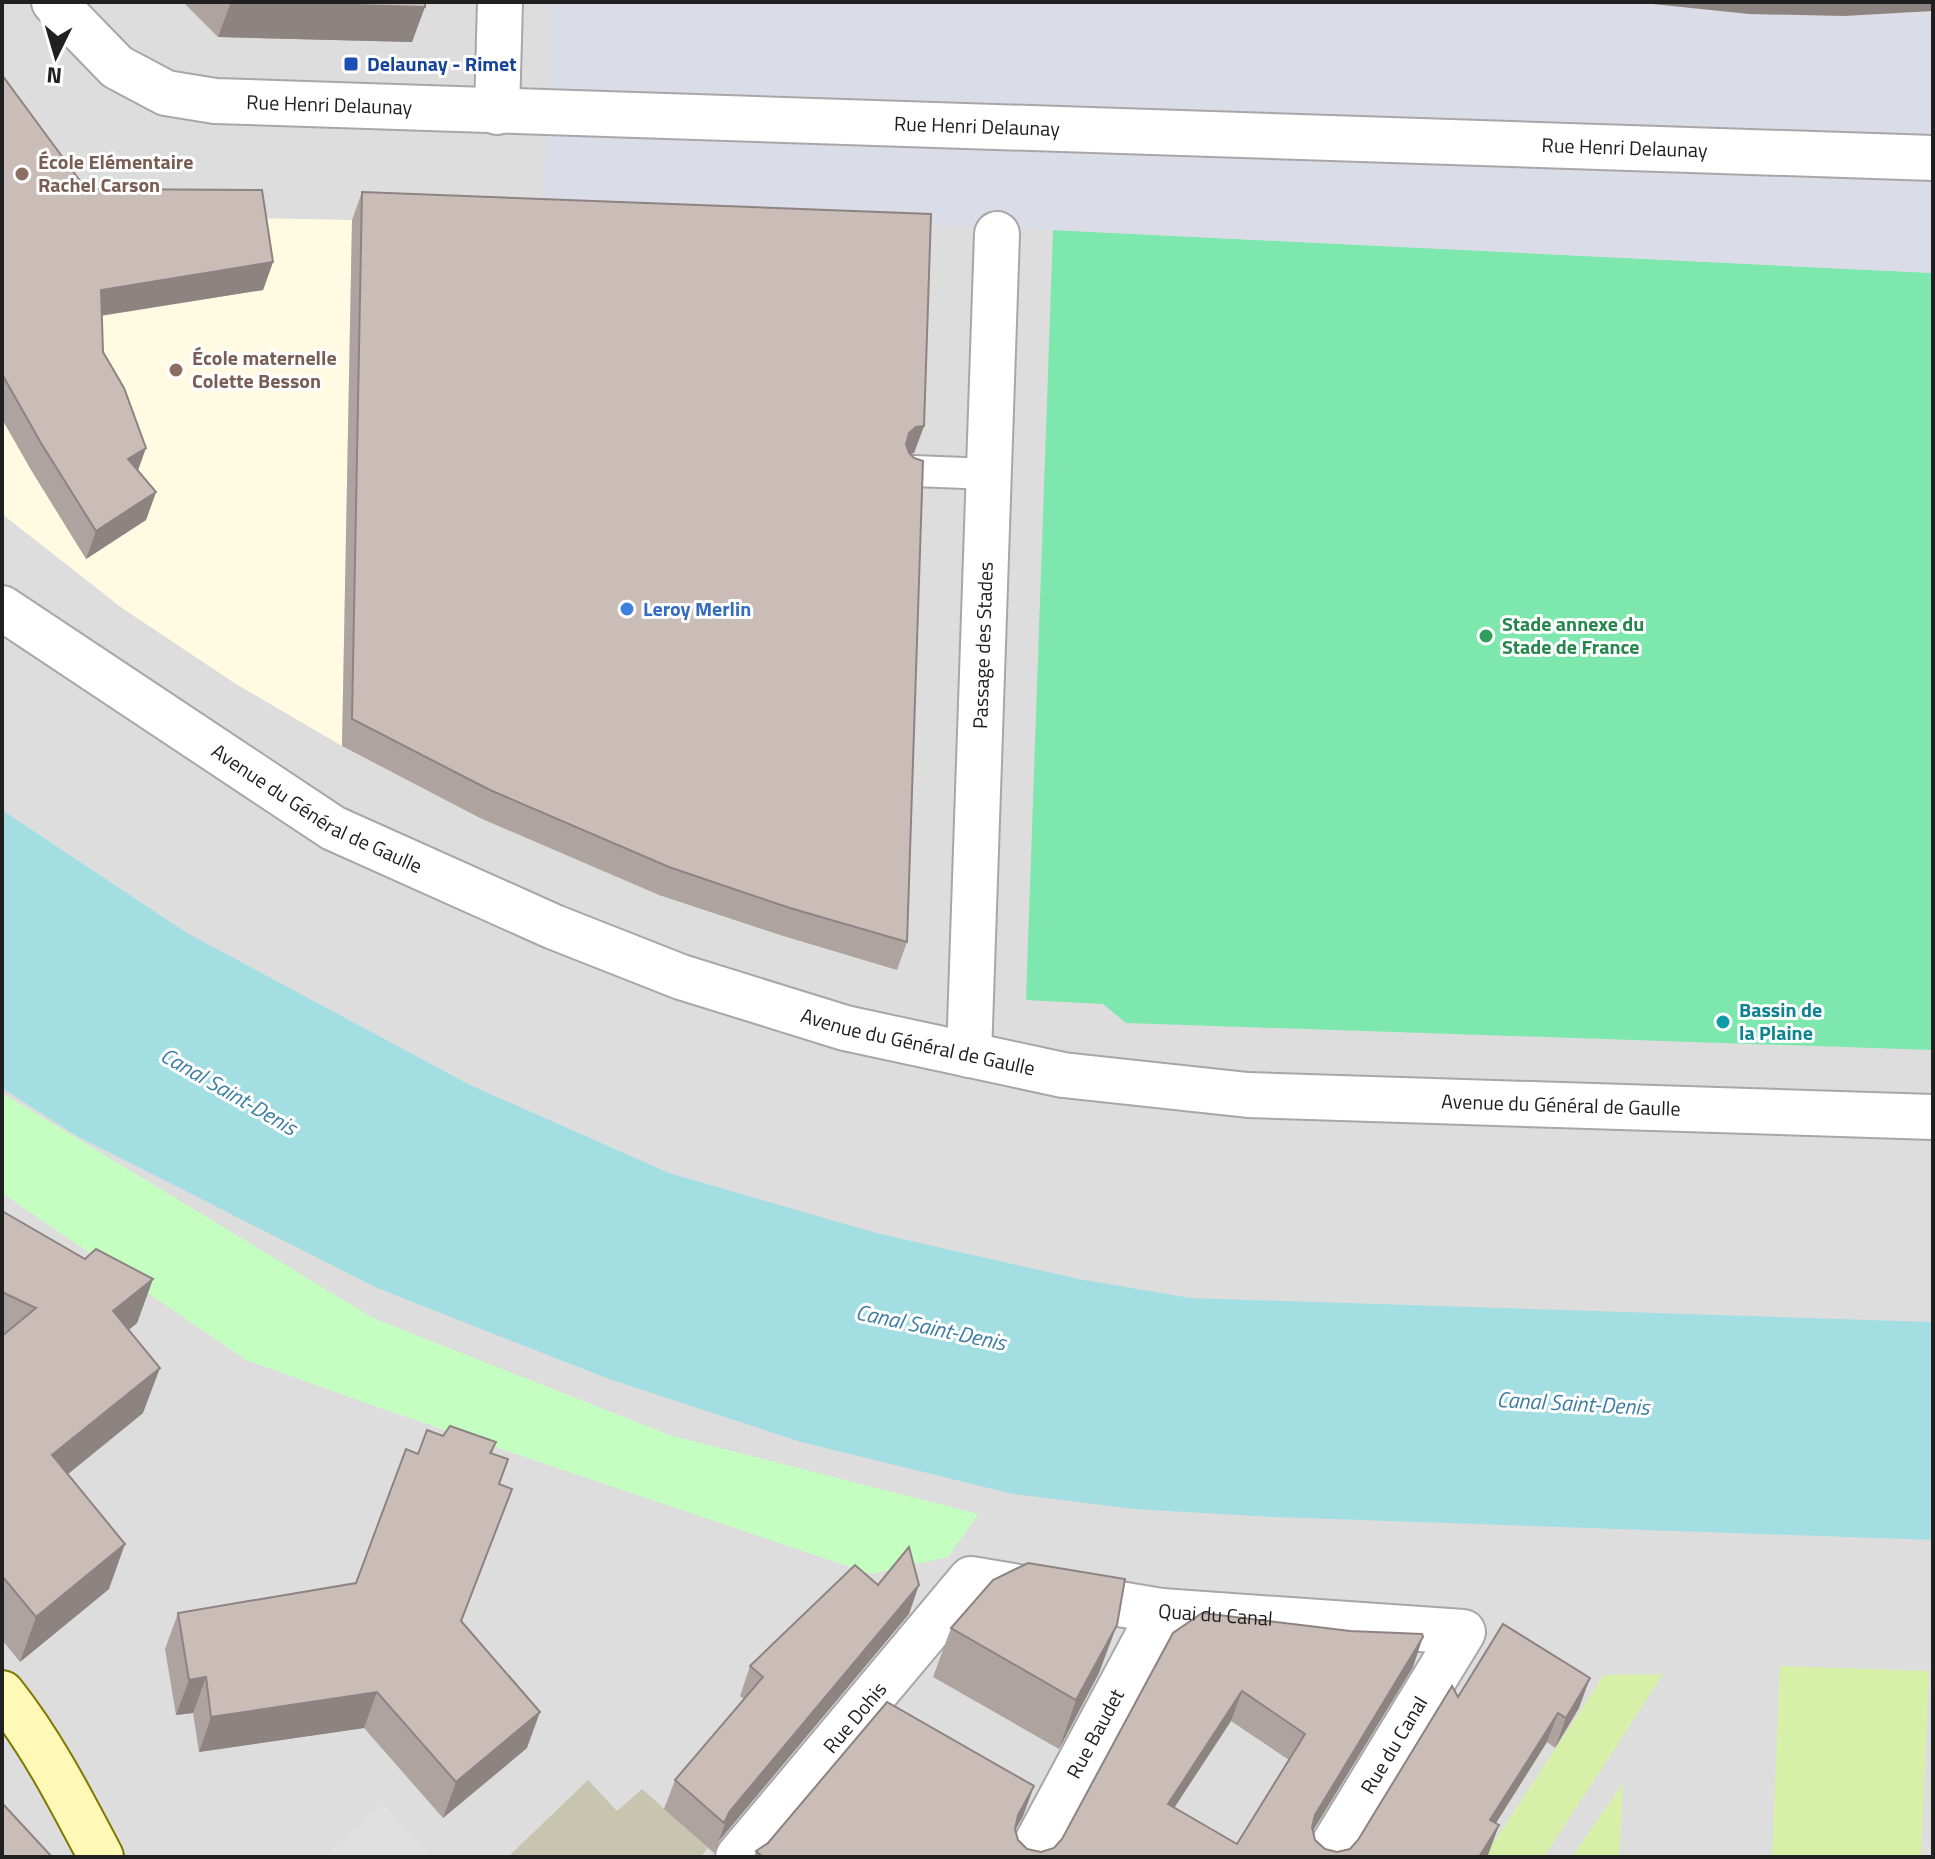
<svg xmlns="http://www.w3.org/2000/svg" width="1935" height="1859" viewBox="0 0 1935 1859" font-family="'Titillium Web',sans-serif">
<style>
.residential{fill:#dedddd}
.education{fill:#fffae1}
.construction{fill:#c7c4b0}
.grass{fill:#d6f0a8}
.park{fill:#c4fec0}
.pitch{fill:#7de7ae}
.parking{fill:#e0e0e0}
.plaza{fill:#dadce7}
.water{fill:#a3dee3}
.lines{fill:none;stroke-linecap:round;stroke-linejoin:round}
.service-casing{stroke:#a7a7a7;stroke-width:34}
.minor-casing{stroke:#a7a7a7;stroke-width:48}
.tertiary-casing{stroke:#a7a7a7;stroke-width:48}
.secondary-casing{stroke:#7e7900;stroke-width:48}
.service{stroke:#fff;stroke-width:30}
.minor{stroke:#fff;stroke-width:44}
.tertiary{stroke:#fff;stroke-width:44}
.secondary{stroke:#fff8b6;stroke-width:44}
.wall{fill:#aea39e;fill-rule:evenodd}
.shaded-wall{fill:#8d8481}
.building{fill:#cabdb8;stroke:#8d8481;stroke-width:2;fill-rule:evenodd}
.transit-dot{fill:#1a4fb4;stroke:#fff;stroke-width:3}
.education-dot{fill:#8d6e63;stroke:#fff;stroke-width:3}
.shop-dot{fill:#3f7fe0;stroke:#fff;stroke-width:3}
.leisure-dot{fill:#2e9e5b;stroke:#fff;stroke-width:3}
.culture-dot{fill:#0f9aa8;stroke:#fff;stroke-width:3}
.labels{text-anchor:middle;stroke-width:6;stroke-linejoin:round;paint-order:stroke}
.transit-label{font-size:20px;font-weight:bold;fill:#164399;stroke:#fff;text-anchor:start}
.street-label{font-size:20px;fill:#202020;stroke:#fff}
.education-label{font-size:20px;font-weight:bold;fill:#785e54;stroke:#fff;text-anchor:start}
.shop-label{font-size:20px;font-weight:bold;fill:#366cbe;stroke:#fff;text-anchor:start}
.leisure-label{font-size:20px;font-weight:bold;fill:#27864d;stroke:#fff;text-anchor:start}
.culture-label{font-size:20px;font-weight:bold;fill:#0d838f;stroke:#fff;text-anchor:start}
.water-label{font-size:22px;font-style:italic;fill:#3c7da1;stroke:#fff}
</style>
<rect width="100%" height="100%" fill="#f1ece6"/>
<path class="residential" d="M2,2H1933V1857H2Z"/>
<path class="education" d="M2,117L54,193L144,216L352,220L342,746L236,684L122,608L2,514Z"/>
<path class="construction" d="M588,1780L617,1811L642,1789L708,1848L700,1857H508Z"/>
<path class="grass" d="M1780,1666L1929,1671L1921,1857H1772Z
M1663,1674L1544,1857H1484L1604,1675Z
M1623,1783L1619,1857H1572Z"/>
<path class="park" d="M2,1093L373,1318L669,1435L978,1514L948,1557L871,1574L380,1408L246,1360L2,1193Z"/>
<path class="pitch" d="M1053,230L1933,273V1050L1126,1023L1103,1004L1026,1000Z"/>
<path class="parking" d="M382,1804L432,1857H325Z"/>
<path class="plaza" d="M550,2H1635L1749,14L1844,16L1933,12V273L1053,230L543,210Z"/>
<path class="water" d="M2,810L187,933L470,1085L669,1173L876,1233L1079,1279L1190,1298L1933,1322V1540L1274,1517L1134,1509L1013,1494L801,1442L609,1379L377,1288L75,1135L2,1088Z"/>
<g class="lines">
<g class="service-casing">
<path id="service" d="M914,471L990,474"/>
</g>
<g class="minor-casing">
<g id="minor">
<path id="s1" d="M54,2L117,67L166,93L215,101L1933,158"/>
<path d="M497,112L500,2"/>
<path id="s2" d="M969,1055L997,234"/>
<path id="s3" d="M738,1857L971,1579L1161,1611L1463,1632L1326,1857"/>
<path id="s4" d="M1029,1857L1161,1611"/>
</g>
</g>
<g class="tertiary-casing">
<g id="tertiary">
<path id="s5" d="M2,608L333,828L554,927L681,977L845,1028L1063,1075L1248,1095L1933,1117"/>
</g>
</g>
<g class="secondary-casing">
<path id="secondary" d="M2,1693C42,1743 71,1800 101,1857"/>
</g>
<use href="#service" class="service"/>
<use href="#minor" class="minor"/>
<use href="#tertiary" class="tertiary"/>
<use href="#secondary" class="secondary"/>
</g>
<path class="wall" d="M183,2H425L412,42L218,37Z
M2,75L86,189L273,262L263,290L101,316L103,352L138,471L156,492L146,520L86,559L31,470L2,419Z
M362,192L924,426L914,453L910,454L907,942L897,970L780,935L659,895L480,818L342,746L352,220Z
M2,1211L85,1259L153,1279L137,1323L129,1330L143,1413L68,1474L109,1589L20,1662L2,1640Z
M443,1436L496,1442L492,1454L499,1484L512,1489L462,1621L527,1748L443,1818L364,1728L199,1752L193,1713L176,1715L165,1649L178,1613L356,1583L418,1454Z
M909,1614L719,1841L714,1853L664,1809L675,1780L744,1699L740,1696L750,1666Z
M951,1628L1099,1673L1059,1749L933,1677Z
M1173,1633L1413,1667L1313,1831L1315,1840L1325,1849L1337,1852L1350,1849L1358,1840L1458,1697L1579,1708L1555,1748L1547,1742L1496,1823L1499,1825L1487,1857H754L756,1851L1034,1786L1023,1816L1015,1830L1018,1840L1027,1849L1041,1852L1054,1848L1062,1839ZM1231,1721L1289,1760L1237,1844L1174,1808Z"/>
<path class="shaded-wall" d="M231,2H254L425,7L412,42L218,37Z
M1644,2H1933V11L1844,16L1749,14L1643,3Z
M273,262L263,290L91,317L101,290Z
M924,426L914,453L906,455L899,461L909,433L916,427Z
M146,448L136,476L128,459Z
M156,492L146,520L86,559L96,531Z
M153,1279L137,1323L97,1355L113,1311Z
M160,1368L143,1413L36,1500L52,1455Z
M125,1544L109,1589L20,1662L36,1617Z
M919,1585L909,1614L719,1841L714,1853L730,1811Z
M1117,1625L1099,1673L1059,1749L1076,1700Z
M1423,1637L1413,1667L1304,1845L1315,1815Z
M206,1677L193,1713L176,1715L189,1680Z
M1590,1678L1579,1708L1555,1748L1566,1718Z
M1242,1691L1231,1721L1157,1834L1168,1804Z
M377,1692L364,1728L199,1752L211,1717Z
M540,1712L527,1748L443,1818L456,1782Z
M1558,1713L1547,1742L1479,1850L1490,1820Z
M1034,1786L1023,1816L1007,1845L1018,1815Z
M1499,1825L1488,1855L1487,1857H1479Z"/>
<path class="building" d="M254,2H425V7Z
M2,75L86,189L262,190L273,262L101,290L103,352L124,388L146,448L128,459L156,492L96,531L41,443L2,374Z
M362,192L931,214L924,426L916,427L909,433L906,444L909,453L914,458L923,461L907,942L790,908L669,867L490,790L352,719Z
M2,1211L85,1259L96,1249L153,1279L113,1311L160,1368L52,1455L125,1544L36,1617L2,1576V1336L36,1308L2,1292Z
M450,1426L496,1442L490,1453L508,1459L499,1484L512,1489L461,1621L540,1712L456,1782L377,1692L211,1717L206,1677L189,1680L178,1613L356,1583L406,1449L418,1454L427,1430L443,1436Z
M909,1547L919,1585L730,1811L724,1823L675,1780L763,1677L750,1666L855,1565L878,1585Z
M1028,1563L1125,1579L1117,1625L1076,1700L951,1628L993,1580Z
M1202,1613L1350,1631L1422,1634L1423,1637L1315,1815L1312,1827L1315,1840L1325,1849L1337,1852L1350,1849L1358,1840L1452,1686L1458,1697L1503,1624L1590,1678L1566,1718L1558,1713L1490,1820L1499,1825L1479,1857H763L756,1851L768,1843L887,1702L1034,1786L1018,1815L1015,1829L1018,1840L1027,1849L1041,1852L1054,1848L1062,1839L1173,1633ZM1242,1691L1305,1734L1237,1844L1168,1804Z
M2,1803L52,1857H2Z"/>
<rect class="transit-dot" x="343" y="56" width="16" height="16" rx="4"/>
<g class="education-dot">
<circle cx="22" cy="174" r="8"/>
<circle cx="176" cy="370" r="8"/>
</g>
<circle class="shop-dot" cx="627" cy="609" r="8"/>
<circle class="leisure-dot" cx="1486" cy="636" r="8"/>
<circle class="culture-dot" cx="1723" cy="1022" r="8"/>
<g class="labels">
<g class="transit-label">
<text x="367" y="71">Delaunay - Rimet</text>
</g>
<g class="street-label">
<text dy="7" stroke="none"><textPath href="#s1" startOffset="310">Rue Henri Delaunay</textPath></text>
<text dy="7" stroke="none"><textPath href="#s1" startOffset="958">Rue Henri Delaunay</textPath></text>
<text dy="7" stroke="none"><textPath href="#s1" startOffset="1606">Rue Henri Delaunay</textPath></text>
<text dy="7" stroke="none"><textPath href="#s2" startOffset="410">Passage des Stades</textPath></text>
<text dy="7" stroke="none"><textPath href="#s5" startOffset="374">Avenue du Général de Gaulle</textPath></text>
<text dy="7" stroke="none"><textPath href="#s5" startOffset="1022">Avenue du Général de Gaulle</textPath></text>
<text dy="7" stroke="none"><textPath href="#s5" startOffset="1670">Avenue du Général de Gaulle</textPath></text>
<text dy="7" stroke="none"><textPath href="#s3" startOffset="610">Quai du Canal</textPath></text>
<text dy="7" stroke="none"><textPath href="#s3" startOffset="182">Rue Dohis</textPath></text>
<text dy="7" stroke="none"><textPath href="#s4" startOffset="140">Rue Baudet</textPath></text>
<text transform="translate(1394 1745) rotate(-59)" y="7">Rue du Canal</text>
</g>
<g class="education-label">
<text x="38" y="169">École Elémentaire<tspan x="38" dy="23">Rachel Carson</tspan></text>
<text x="192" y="365">École maternelle<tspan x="192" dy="23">Colette Besson</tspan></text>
</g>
<g class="shop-label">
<text x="643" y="616">Leroy Merlin</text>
</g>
<g class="leisure-label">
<text x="1502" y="631">Stade annexe du<tspan x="1502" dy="23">Stade de France</tspan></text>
</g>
<g class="culture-label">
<text x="1739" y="1017">Bassin de<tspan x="1739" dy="23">la Plaine</tspan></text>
</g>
<g class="water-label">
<text transform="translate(229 1091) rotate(30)" y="8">Canal Saint-Denis</text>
<text transform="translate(931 1327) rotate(12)" y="8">Canal Saint-Denis</text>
<text transform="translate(1573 1403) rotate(3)" y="8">Canal Saint-Denis</text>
</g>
</g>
<rect width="1935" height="1859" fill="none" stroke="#202020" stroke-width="8"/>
<g transform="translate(56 56) rotate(185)" stroke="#ffffff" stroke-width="6" paint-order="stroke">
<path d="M0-6L14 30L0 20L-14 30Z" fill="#202020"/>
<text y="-12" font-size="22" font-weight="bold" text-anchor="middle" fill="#202020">N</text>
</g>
</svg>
